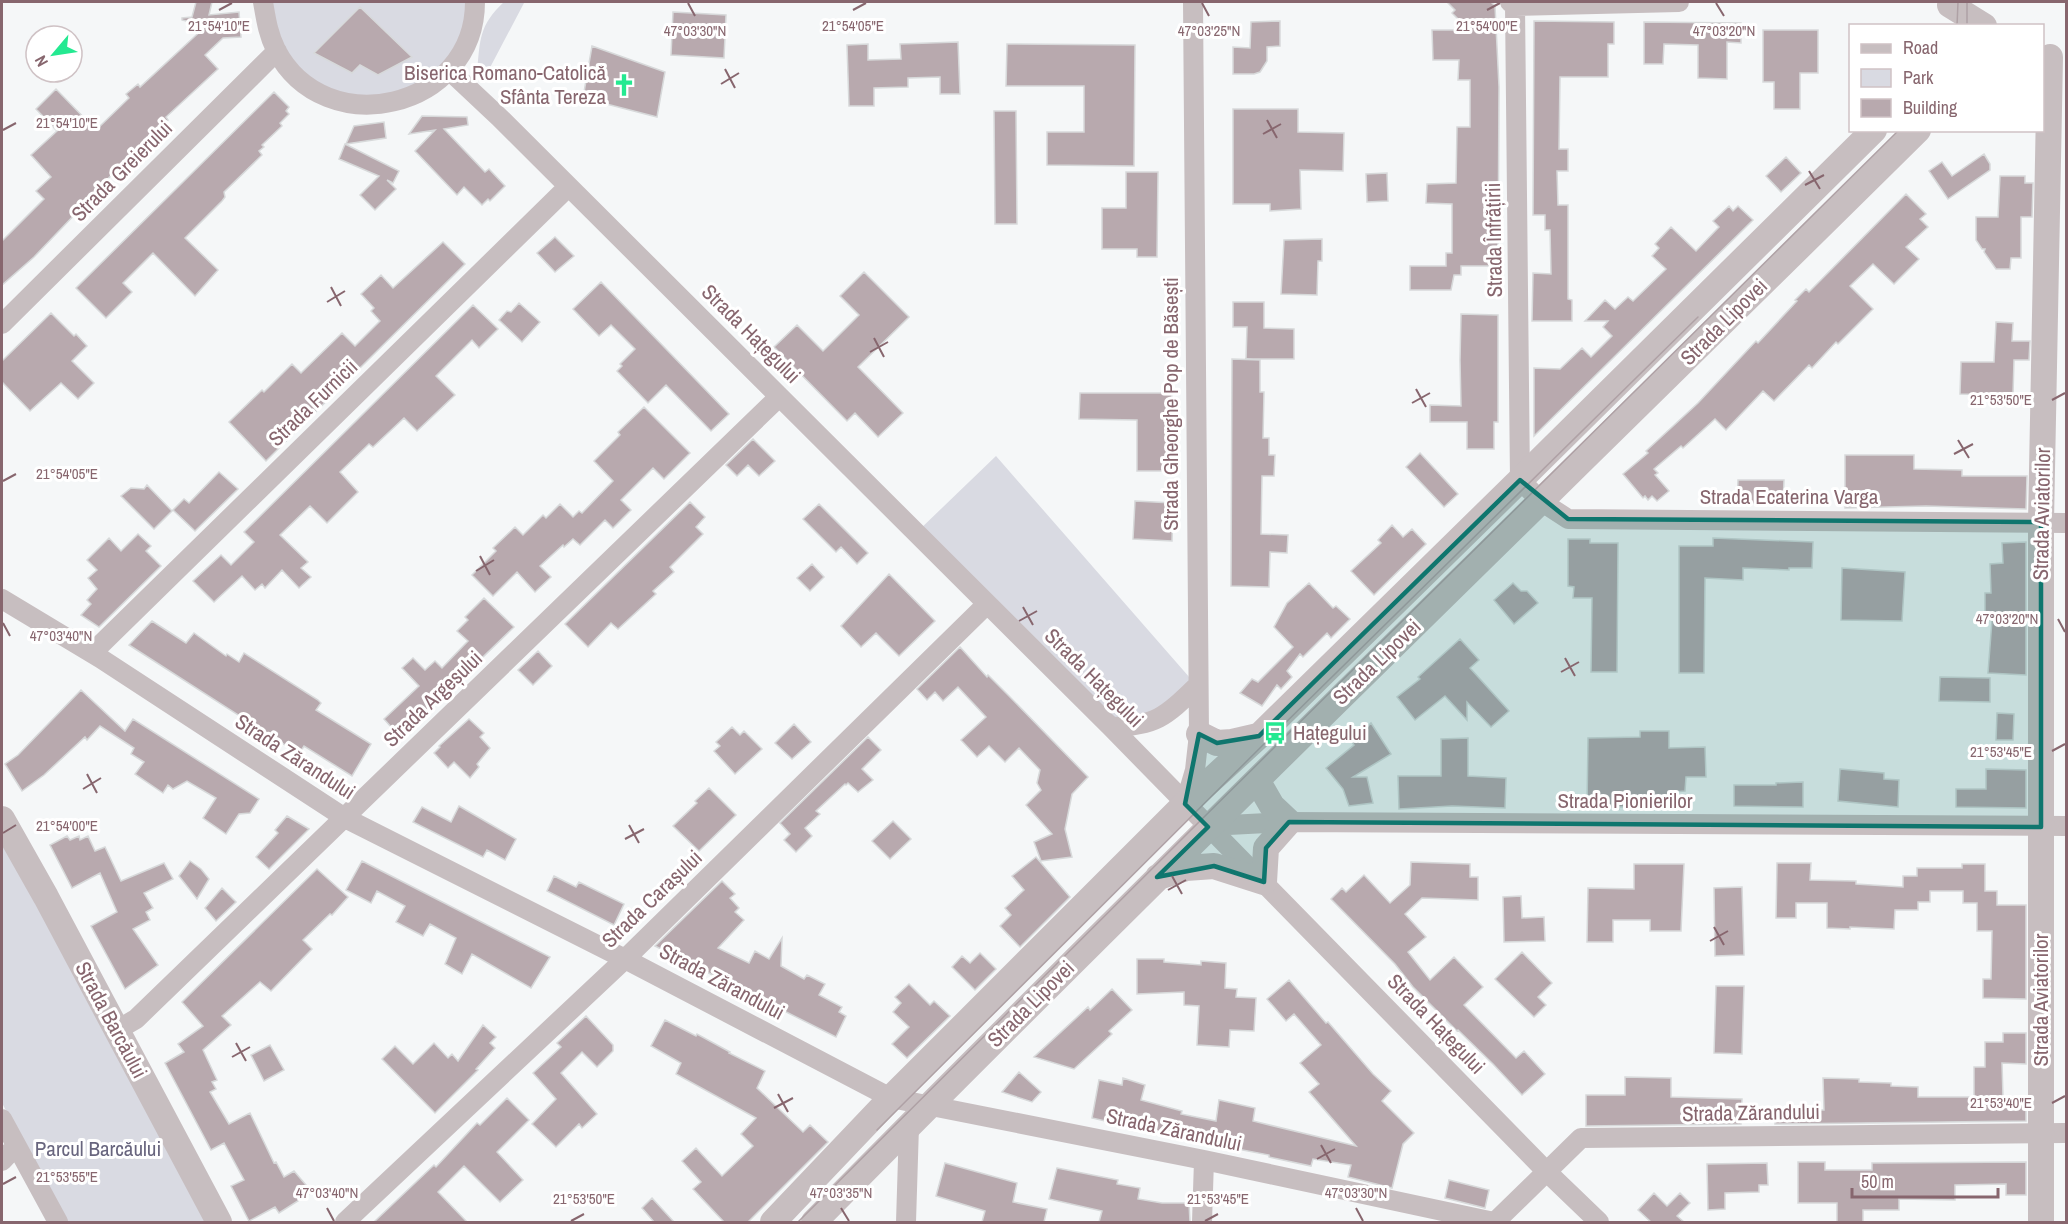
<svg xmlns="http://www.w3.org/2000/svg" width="2068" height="1224" viewBox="0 0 2068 1224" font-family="'Archivo Narrow',sans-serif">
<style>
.green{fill:#d9dae2}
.building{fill:#b8a9ae;stroke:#d7d9da;stroke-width:1.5}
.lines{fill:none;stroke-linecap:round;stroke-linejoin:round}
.minor{stroke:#c7bec0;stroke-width:20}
.tertiary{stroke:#c7bec0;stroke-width:26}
.tram{stroke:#afa1a5;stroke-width:1.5}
.marked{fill:#0f766e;fill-opacity:0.2;stroke:#0f766e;stroke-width:4.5;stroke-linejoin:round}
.ticks{fill:none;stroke:#87666e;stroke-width:2}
.labels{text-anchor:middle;stroke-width:6;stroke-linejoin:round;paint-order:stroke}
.poi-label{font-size:21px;fill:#87666e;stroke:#fff;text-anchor:end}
.street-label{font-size:21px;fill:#87666e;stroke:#fff}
.park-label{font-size:21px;fill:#68657e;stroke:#fff}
.ticks-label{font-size:15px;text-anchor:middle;fill:#87666e;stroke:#fff;stroke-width:6;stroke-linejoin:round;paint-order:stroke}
</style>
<rect width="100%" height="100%" fill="#f5f7f8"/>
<path class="green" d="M263,2H475L467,43L424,91L355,105L296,76Z
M504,2L524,3L484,79L477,73C480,40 479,25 504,2Z
M996,456L1197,686L1170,712L1111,727L916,533Z
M2,841L209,1222H65L2,1103Z"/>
<path class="building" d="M196,2H212L209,15L239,12L241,37L223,38L205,55L218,69L166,117L168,120L155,130L99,188L102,191L80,209L34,257L2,285V241L44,199L36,191L51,177L31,155L57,131L36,109L56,89L96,130L129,98L126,94L138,84L140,87L206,26L182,20V18L192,17Z
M1447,2H1491L1495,6L1499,87L1498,266H1461V275H1454L1451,290H1410V266H1446V253H1452V204L1426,203L1427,184L1456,183L1457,127H1470V80H1458L1459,60H1433L1432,30H1469L1452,13L1455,10Z
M360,7L412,57L378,75L360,65L352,73L314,53Z
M673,12L726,15L724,58L671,55Z
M1280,21V46L1267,47V61L1260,72L1254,74H1233V47L1250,48L1251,22Z
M1534,21L1614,22V44H1608V77H1560L1559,149H1568V171H1557L1558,205H1568V299L1572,300V321H1532L1533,273L1551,274L1550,230H1545V215H1533Z
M1644,22L1741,23V43L1727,42V79L1698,78V45L1664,44L1663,64H1644Z
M1763,30H1818V73H1800V109H1774V82H1763Z
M958,42L960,94H940V77L908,78V87L874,88V106H849L847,45L868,44V60L901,59L900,44Z
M1007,44L1135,45L1134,166L1047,165V132H1084V86H1006Z
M592,46L665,72L657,117L583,98Z
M274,92L289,107L286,111L289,114L280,123L282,126L262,145L264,147L259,151L262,155L224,192L225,197L222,201L185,238L218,270L195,296L153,253L123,283L132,292L106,318L76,288Z
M1233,109H1298V132L1344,133L1343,171L1300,170L1301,209L1270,211V204H1233Z
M994,111H1016L1017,224H995Z
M422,116L467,117L468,125L444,129L485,172L489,169L505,186L490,201L488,199L482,205L464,187L457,195L415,151L435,130L409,134Z
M384,122L386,138L346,144L354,126Z
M345,144L399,171L393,183L387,180L396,189L375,210L360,195L379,176L339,159Z
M1984,154L1990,164V170L1948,199L1929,171L1942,162L1952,176Z
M1786,157L1801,173L1781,192L1766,176Z
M1126,172H1158L1157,257H1137V249H1102V208H1126Z
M1387,173L1388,201L1367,202L1366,174Z
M2000,176H2025V183H2033L2032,217H2021V258H2011L2010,269H1996L1984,252L1985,249H1982L1976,240V217H1998Z
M1906,194L1926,214L1920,219L1928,227L1906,247L1919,259L1894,284L1873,264L1850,286L1873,309L1838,344L1836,342L1812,368L1809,365L1774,401L1763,391L1726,430L1715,419L1683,448L1681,446L1654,469L1658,473L1655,475L1669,491L1657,501L1652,496L1648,500L1645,496L1643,498L1623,474L1648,453L1646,451L1698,403L1756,341L1758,343L1797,301L1795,300L1806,289L1809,292Z
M1729,206L1733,211L1738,206L1753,220L1534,436V368L1560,369L1582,348L1591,357L1612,336L1603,327L1608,321H1585L1605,300L1615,309L1628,297L1633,301L1666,269L1652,256L1659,248L1655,244L1671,227L1696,251L1719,227L1713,221Z
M555,237L574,256L555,272L537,253Z
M1322,239V261H1318L1317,295L1281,294L1284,240Z
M443,242L465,264L266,461L229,422L262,390L264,392L292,364L301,373L342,333L355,346L380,321L371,311L374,308L361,294L381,275L393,288Z
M864,272L909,317L858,367L903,413L878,437L855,413L847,421L774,347L797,325L823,351L859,315L840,296Z
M601,282L729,414L711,431L666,385L648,403L617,371L622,366L620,364L635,349L611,325L599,336L573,309Z
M1233,302H1264V328L1294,329V359H1246L1247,327H1233Z
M519,303L540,322L522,342L499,320L507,311L511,312Z
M473,305L498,329L479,348L472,340L436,376L455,395L417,431L404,418L373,447L369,444L340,472L358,492L327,523L310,506L280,535L308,562L301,568L311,577L299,588L282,570L265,588L262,584L255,590L242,576L214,602L193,581L221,555L231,565L254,542L244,532Z
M51,313L74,336L76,334L87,346L72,361L94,383L78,399L61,383L30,411L2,382V361Z
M1461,314L1498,315V422H1494V449H1467V422H1430V405L1461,406L1460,360Z
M1996,322L2013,323L2012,341H2030L2029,360H2014L2013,395L1960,394L1961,362H1994Z
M1232,359L1260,360V392H1264L1263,438H1269V455H1275L1274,476H1262L1261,534L1288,535L1287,553L1270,552L1269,587L1231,586Z
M1080,393H1172V471H1137V420L1079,419Z
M644,407L690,453L664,479L653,468L621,500L631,510L613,528L605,520L580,545L573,539L564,547L563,545L540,566L551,577L535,592L517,572L493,596L472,575L496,551L493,548L515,527L523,535L543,515L546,518L560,504L573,517L579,511L582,513L613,481L594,461L620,435L618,432Z
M753,439L775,461L759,476L748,465L737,476L726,465Z
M1420,453L1458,494L1444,507L1406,467Z
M1845,455H1914V469L1962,470V476H2027L2026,509L1926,506L1845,508Z
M219,472L238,489L195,531L173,510L184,499L189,503Z
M1738,480H1784L1783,504L1737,503Z
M147,485L172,511L154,529L121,496L131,488L144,489Z
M1135,501L1173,503L1172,541L1133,539Z
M690,502L705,517L696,527L703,534L670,567L674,572L653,591L656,594L618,629L611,623L588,647L565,624Z
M819,504L868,553L857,564L841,547L836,552L803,519Z
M1392,525L1403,537L1412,529L1426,544L1374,595L1351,571L1381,543L1378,540Z
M138,534L151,546L146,551L161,566L99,627L81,615L91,604L87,600L97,589L88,578L97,570L87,560L109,538L121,551Z
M1713,538L1813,542L1812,568H1789V570L1743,568V580L1705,578L1704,673H1679V546H1713Z
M1568,539H1590V543H1618L1617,672H1591L1592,598H1573L1574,587L1568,586Z
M2026,542V675L1988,673L1992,620H1985V593H1991L1990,564L2003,563L2002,543Z
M812,564L824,577L810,591L797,578Z
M1842,568L1905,572L1902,621L1841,620Z
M889,574L935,621L899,656L876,633L861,647L841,626Z
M1309,583L1333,608L1336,606L1350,619L1331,638L1327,633L1303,657L1300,654L1287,671L1292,677L1281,689L1277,685L1262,706L1240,693L1252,679L1258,682L1293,647L1274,627L1287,603Z
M1513,583L1521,591H1527L1538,603L1514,624L1494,600Z
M484,598L514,627L400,737L384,719L419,686L402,668L413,658L425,670L435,661L442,668L468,641L457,631L468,620L465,617Z
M152,621L186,643L194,633L226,656L227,654L239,662L244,653L318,700L321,703L316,710L371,744L352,776L304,746L299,754L129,645Z
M1460,639L1479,660L1470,668L1509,711L1491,727L1467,702V720L1445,696L1415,720L1397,697L1420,679L1418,677Z
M960,647L987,677L988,675L1009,696L1088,777L1072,794L1065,829L1072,857L1041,861L1034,842L1052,834L1026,805L1041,790L1037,783L1040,770L1019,748L1005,762L989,746L977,757L961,740L986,717L958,687L943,701L935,692L927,700L917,689Z
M538,651L552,666L533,685L518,670Z
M1940,677L1990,678V702L1939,701Z
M81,690L125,731L133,719L259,799L250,813L239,814L226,834L203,818L216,798L187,781L173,789L168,785L163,793L135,774L144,762L131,754L134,748L100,726L87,740L85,737L44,775L22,791L5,764L18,755Z
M1997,713L2014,714L2013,740H1996Z
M469,719L484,733L480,737L490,748L477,764L479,767L470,778L454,762L448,768L434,753L440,747L439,746Z
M1371,723L1391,754L1353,777H1367L1373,803L1349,806L1343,789L1326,768L1354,745L1352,742Z
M794,724L811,742L792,759L775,743Z
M732,727L740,735L744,731L762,749L735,774L714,751L720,746L716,742Z
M1640,731H1669V748L1705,747L1706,777H1686L1685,791L1674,792V806L1619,807V809L1587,807L1588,738L1640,737Z
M868,737L881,750L862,769L873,780L858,792L848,783L846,785L845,784L816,811L820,814L805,828L812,836L796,852L784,840L790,834L780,823Z
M1468,738V776L1506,778L1505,808L1452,806L1399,809L1398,776H1441V739Z
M1840,769L1884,773V779L1899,780L1898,807L1838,801Z
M1986,769L2026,770V808L1956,807V789H1986Z
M1803,782V807L1734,806V785H1776V783Z
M709,788L736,815L699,851L673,826L697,803L695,801Z
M459,806L516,839L505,860L487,850L483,857L413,822L422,807L451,822Z
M287,816L309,829L269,869L256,857L278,833L275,830Z
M893,821L911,839L890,859L872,841Z
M67,836L70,840L79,836L80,840L88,836L95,851L105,847L121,881L164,863L173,879L144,893L153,908L146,912L150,920L133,929L158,965L125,989L91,926L117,912L100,873L72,888L50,845Z
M1036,857L1070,897L1020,947L1000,926L1011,915L1005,908L1024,890L1012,876Z
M190,861L201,869L209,879L197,899L179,876Z
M362,861L550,957L531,988L472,954L462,974L445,964L456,938L430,924L423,936L396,922L405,906L377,891L371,903L346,890Z
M1411,862L1470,864V877H1478V900L1422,898L1405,914L1426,937L1408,952L1430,980L1454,957L1483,987L1464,1005L1516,1058L1524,1051L1545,1074L1522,1095L1493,1064L1458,1030L1457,1031L1413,987L1395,964L1331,899L1342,888L1346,892L1364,875L1390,903L1410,885Z
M1777,863H1811L1810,880L1856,881V884L1903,887V876H1917V868H1962V864H1985V891H1997V905H2026V999L1983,998V979H1991L1992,931H1977V903H1963V891H1930V902H1918V910H1895L1894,929L1850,927V929L1827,928V903H1796V918H1776Z
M1634,864H1684L1681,931H1650V920H1613V942H1587L1588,888L1634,889Z
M317,869L348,897L332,915L330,914L303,940L312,949L271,991L260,982L222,1016L231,1025L203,1050L217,1080L212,1082L216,1089L210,1092L229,1124L250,1113L274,1163L276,1162L284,1177L294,1171L312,1192L279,1213L275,1207L249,1221L231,1186L244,1180L224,1143L211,1150L165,1063L184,1052L178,1044L203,1026L182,1002Z
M554,876L576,887L579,882L624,904L614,925L547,891Z
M722,881L735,894L730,898L739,908L735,912L744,920L718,948L749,963L755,951L769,959L782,938L781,966L804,979L807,975L825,984L819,995L842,1007L839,1012L846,1016L836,1037L655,946Z
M1742,887L1744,955L1715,956L1714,888Z
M222,888L236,902L216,921L205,908Z
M1521,896L1522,918L1544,917L1545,941L1504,942L1503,897Z
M1522,952L1552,983L1538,997L1546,1005L1534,1017L1495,979Z
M980,953L996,969L975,990L952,967L962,956L970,963Z
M1137,959H1164V962L1201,965V961L1226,963L1225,988L1237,989L1236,997L1256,998L1254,1031L1230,1030L1229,1047L1197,1045L1199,1006L1184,1005V992L1137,994Z
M1289,980L1326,1023L1328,1022L1373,1074L1391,1091L1382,1101L1414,1133L1403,1144L1392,1188L1348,1177L1351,1165L1313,1159L1311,1166L1269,1157V1155L1175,1137L1092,1118L1099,1080L1122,1085L1123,1078L1145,1085L1141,1100L1182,1111L1181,1114L1216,1121L1219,1100L1255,1108L1253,1121L1356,1146L1309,1092L1319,1084L1300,1063L1321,1045L1294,1014L1286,1021L1267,999Z
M909,984L930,1005L934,1001L950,1016L907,1058L892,1044L909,1027L893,1012L901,1003L895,997Z
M1716,986H1744L1742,1054L1714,1053Z
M1112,989L1132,1010L1109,1031L1112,1034L1074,1069L1034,1057L1088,1007L1090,1010Z
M586,1016L613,1045V1051L597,1067L582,1052L561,1073L597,1114L582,1128L579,1124L556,1147L532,1124L556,1099L533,1073L561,1047L557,1043Z
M665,1020L696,1036L697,1034L730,1052L729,1053L765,1071L757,1088L803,1132L810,1125L828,1142L748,1222H724L693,1189L701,1182L682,1161L696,1148L722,1176L753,1146L741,1134L756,1118L676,1074L681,1063L651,1046Z
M483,1025L496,1037L490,1043L495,1048L476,1069L478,1070L435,1113L382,1059L395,1046L413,1064L434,1043L448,1058L452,1054L458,1061Z
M2003,1033H2026V1064L2002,1063L2003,1097H2026V1121L1775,1124V1109L1824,1110L1823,1078L1859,1079V1082L1891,1083V1086L1918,1087V1097H1974V1067H1985V1042H2003Z
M270,1045L284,1070L264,1081L251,1055Z
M1019,1072L1041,1092L1032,1102L1002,1092Z
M1625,1077L1671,1078V1097L1742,1099L1741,1124L1586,1126V1095H1625Z
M507,1098L529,1120L497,1152L523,1180L500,1202L464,1166L438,1192L467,1222H374L434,1165L436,1167L477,1123L480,1125Z
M1798,1162H1825V1170H1872V1163L2026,1162V1195H2006V1184L1955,1185V1200L1899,1199V1210H1863V1222H1837V1203H1798Z
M945,1163L1017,1183L1013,1202L1047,1209L1044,1222H982L985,1211L936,1196Z
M1767,1163L1768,1185H1759V1192L1725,1193V1209L1708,1210L1707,1164Z
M1057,1168L1118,1180L1117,1184L1140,1188L1138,1199L1162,1203H1189L1190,1222H1099L1102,1211L1049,1199Z
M1449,1180L1489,1190L1485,1208L1445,1198Z
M1654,1193L1667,1206L1680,1193L1690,1203L1677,1216L1684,1222H1651L1638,1210Z
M652,1198L674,1222H654L642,1208Z"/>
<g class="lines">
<path class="minor" d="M263,2C266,19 268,34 276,50C325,144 475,109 475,2
M1510,2L1515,6L1520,480L1542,502L1568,519L2066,523
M1515,6L1679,2
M449,70L499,117L1111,727L1547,1172L1599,1222
M2,324L277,51
M2,599L100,658L345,818L625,959L891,1098L1204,1160L1494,1222
M92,653L568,187
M1111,727C1156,726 1165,717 1197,686
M1185,804L1195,770L1199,734L1193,2
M1209,826L1289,822L2066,826
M117,1030L136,1019L779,397
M2,1119L58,1222
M2,1161L16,1146
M345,1222L625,959L987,604
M906,1222L909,1126
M1202,1222L1204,1160
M1495,1222L1581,1138L2066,1133"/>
<path class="tertiary" d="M1950,5L1984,26
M1199,734L1217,743L1232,742L1258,736
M2,819L46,897L219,1222
M1158,877L1186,868L1214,866L1264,882L1266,848L1289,822L1272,806L1257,780
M773,1222L891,1098L1185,804L1259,736L1520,480L1874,130
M814,1222C1177,854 1550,494 1918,130
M2041,1222V522L2050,57"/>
<path class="tram" d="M1957,26L1958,2
M1967,26V2
M877,1130L1275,733L1698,317
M798,1222L1201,820L1899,130"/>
</g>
<path class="marked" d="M1520,480L1568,519L2041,522V827L1289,822L1266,848L1264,882L1214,866L1157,877L1208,827L1185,804L1199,734L1217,743L1259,736Z"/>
<path class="ticks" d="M688,3L695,16M1202,3L1209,16M1716,3L1724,16M219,10L232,3M853,10L866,3M1487,10L1500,3M725,69L735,88M721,84L739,73M1267,120L1277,138M3,130L16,123M1263,134L1281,124M1809,171L1820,189M1805,185L1824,175M331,287L341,306M327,302L345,291M874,338L884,357M870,352L888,342M1416,389L1426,407M2052,400L2065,393M1412,403L1430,393M1958,440L1969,458M1954,454L1973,444M3,481L16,474M480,556L490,575M476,571L494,560M1023,607L1033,625M2058,619L2065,632M1019,621L1037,611M3,623L10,636M1565,658L1575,676M1561,672L1579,662M2052,751L2065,744M87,774L97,793M83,789L101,778M629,825L639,843M3,833L16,825M625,839L644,829M1172,876L1182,894M1168,890L1186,880M1714,927L1724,945M1710,941L1728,931M236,1043L246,1061M232,1057L250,1047M778,1094L788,1112M2052,1103L2065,1096M774,1108L793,1098M1321,1145L1331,1163M1317,1159L1335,1149M3,1184L16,1177M327,1208L334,1221M841,1208L849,1221M1356,1208L1363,1221M571,1221L584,1214M1205,1221L1218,1214"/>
<defs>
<g id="church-bare" transform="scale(1.8)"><path d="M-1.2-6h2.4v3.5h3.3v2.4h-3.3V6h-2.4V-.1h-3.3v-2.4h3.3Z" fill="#24e991" stroke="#fff" stroke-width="2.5" paint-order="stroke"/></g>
<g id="bus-bare" transform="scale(1.8)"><path d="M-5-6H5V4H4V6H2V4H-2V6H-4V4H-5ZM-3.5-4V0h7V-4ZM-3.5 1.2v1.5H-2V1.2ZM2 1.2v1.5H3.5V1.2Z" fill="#24e991" stroke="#fff" stroke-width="2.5" paint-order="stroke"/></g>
</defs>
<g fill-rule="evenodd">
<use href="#church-bare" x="624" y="85"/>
<use href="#bus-bare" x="1275" y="733"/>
</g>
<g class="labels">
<g class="poi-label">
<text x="606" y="80">Biserica Romano-Catolică<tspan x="606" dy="24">Sfânta Tereza</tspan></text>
<text x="1293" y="740" text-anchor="start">Hațegului</text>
</g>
<g class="street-label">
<text transform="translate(122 171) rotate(-45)" y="7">Strada Greierului</text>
<text transform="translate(1494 240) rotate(-91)" y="7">Strada Înfrățirii</text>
<text transform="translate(1724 322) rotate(-45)" y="7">Strada Lipovei</text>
<text transform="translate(751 334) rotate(45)" y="7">Strada Hațegului</text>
<text transform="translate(313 403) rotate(-44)" y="7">Strada Furnicii</text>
<text transform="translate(1171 404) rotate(-90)" y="7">Strada Gheorghe Pop de Băsești</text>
<text x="1789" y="504">Strada Ecaterina Varga</text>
<text transform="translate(2042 514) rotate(-89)" y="7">Strada Aviatorilor</text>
<text transform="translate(1377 662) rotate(-44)" y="7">Strada Lipovei</text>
<text transform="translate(1094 678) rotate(45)" y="7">Strada Hațegului</text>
<text transform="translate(433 699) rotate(-44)" y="7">Strada Argeșului</text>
<text transform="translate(295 757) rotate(33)" y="7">Strada Zărandului</text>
<text x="1625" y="808">Strada Pionierilor</text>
<text transform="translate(652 899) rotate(-44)" y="7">Strada Carașului</text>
<text transform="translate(722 982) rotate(28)" y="7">Strada Zărandului</text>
<text transform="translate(2041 1000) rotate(-90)" y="7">Strada Aviatorilor</text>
<text transform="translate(1031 1004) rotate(-45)" y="7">Strada Lipovei</text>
<text transform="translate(111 1020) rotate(62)" y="7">Strada Barcăului</text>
<text transform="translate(1436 1024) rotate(46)" y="7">Strada Hațegului</text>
<text transform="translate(1751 1113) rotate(-1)" y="7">Strada Zărandului</text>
<text transform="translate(1174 1130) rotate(12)" y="7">Strada Zărandului</text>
</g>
<g class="park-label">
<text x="98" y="1156">Parcul Barcăului</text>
</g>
</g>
<g class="ticks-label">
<text x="219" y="31">21°54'10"E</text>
<text x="853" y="31">21°54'05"E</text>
<text x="1487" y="31">21°54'00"E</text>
<text x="695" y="36">47°03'30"N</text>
<text x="1209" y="36">47°03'25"N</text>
<text x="1724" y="36">47°03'20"N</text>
<text x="67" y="128">21°54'10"E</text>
<text x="2001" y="405">21°53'50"E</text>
<text x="67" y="479">21°54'05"E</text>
<text x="2007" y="624">47°03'20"N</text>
<text x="61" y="641">47°03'40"N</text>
<text x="2001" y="757">21°53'45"E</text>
<text x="67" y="831">21°54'00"E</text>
<text x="2001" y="1108">21°53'40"E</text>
<text x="67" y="1182">21°53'55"E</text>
<text x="327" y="1198">47°03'40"N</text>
<text x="841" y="1198">47°03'35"N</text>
<text x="1356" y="1198">47°03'30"N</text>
<text x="584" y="1204">21°53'50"E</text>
<text x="1218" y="1204">21°53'45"E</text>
</g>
<rect width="2068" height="1224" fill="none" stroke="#87666e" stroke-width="6"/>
<rect x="1849" y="24" width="195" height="108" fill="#ffffff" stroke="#cfc2c5" stroke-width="1.5"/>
<rect x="1861" y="44" width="30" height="9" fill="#c7bec0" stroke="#cfc2c5" stroke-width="1.5"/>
<text x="1903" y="54" font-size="18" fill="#87666e">Road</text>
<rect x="1861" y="69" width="30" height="18" fill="#d9dae2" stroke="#cfc2c5" stroke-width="1.5"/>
<text x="1903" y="84" font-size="18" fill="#87666e">Park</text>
<rect x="1861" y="99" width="30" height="18" fill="#b8a9ae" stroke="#cfc2c5" stroke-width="1.5"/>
<text x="1903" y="114" font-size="18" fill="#87666e">Building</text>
<g transform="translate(54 54) rotate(241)"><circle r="28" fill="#ffffff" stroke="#cfc2c5" stroke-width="1.5"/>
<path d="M0-4.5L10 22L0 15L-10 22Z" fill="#24e991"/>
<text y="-9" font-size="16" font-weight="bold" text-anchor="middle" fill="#87666e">N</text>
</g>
<path d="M1852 1188v9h146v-9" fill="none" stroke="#87666e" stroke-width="3"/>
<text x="1861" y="1188" font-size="18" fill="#87666e" stroke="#ffffff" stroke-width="4.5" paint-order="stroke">50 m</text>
</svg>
